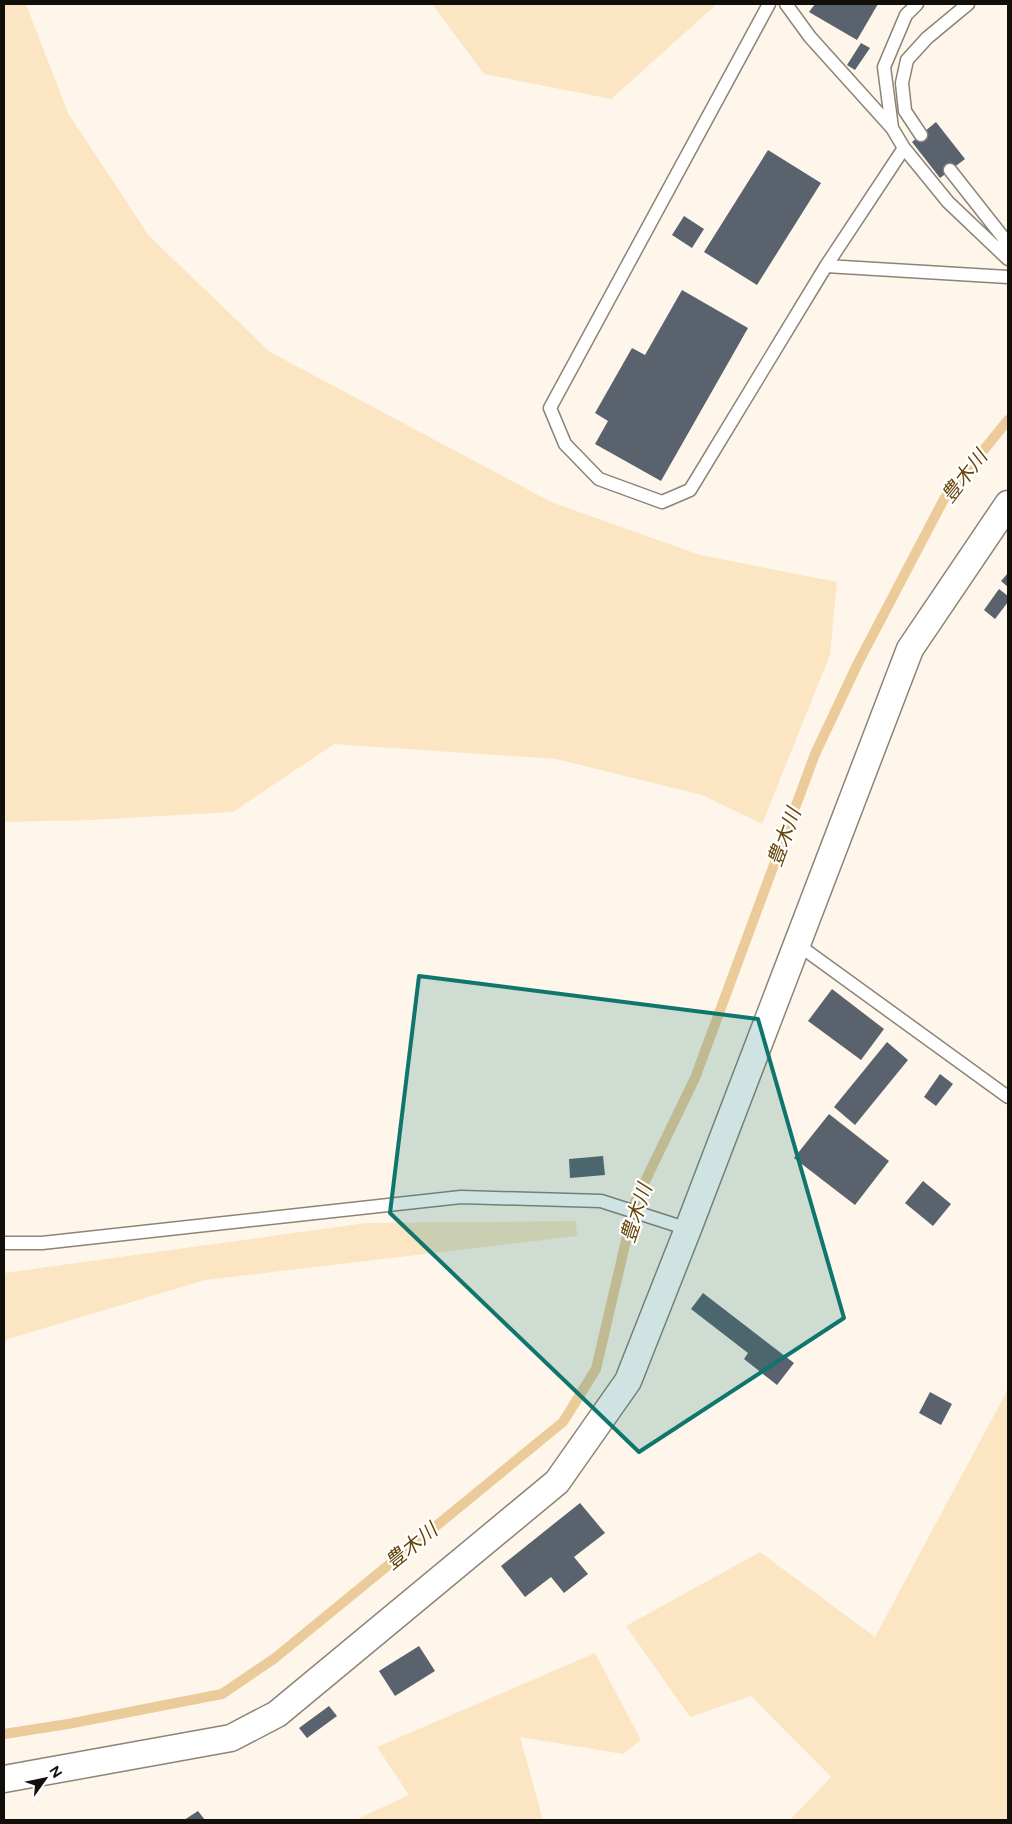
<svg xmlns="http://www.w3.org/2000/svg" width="1012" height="1824" viewBox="0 0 1012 1824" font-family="Figtree,'Noto Sans JP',sans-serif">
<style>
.green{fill:#fbe5c3}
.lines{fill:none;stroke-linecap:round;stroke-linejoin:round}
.stream{stroke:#ebcb9a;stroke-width:10}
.building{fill:#5a626d}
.service-casing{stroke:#8c8477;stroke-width:15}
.minor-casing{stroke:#8c8477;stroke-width:29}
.service{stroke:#fff;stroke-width:12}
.minor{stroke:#fff;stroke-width:26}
.marked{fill:#0f766e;fill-opacity:0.2;stroke:#0f766e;stroke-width:4;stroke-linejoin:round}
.labels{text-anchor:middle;stroke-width:4.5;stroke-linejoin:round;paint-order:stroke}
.water-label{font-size:20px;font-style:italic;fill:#644609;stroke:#fff}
</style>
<rect width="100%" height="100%" fill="#fef6eb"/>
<path class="green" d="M4,4H26L68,113L149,236L270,352L551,502L700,555L837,582L830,655L762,824L702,795L556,759L334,744L233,812L90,820L4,822Z
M432,4H717L611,99L484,74Z
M576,1221L577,1236L205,1280L8,1339L4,1344V1273L366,1223Z
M1008,1389V1820H790L831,1777L751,1696L690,1717L626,1626L760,1552L875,1637Z
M595,1653L641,1740L623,1754L520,1737L543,1820H355L409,1795L377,1747Z"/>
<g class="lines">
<path class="stream" d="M4,1734L68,1724L222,1694L275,1658L563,1422L596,1369L635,1202L695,1078L815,754L858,663L944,499L1008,420"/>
</g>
<path class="building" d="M815,4H878L857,40L809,12Z
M861,43L870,48L855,70L847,65Z
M936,122L965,159L940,178L912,142Z
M768,150L821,183L757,285L704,252Z
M684,216L704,229L692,248L672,235Z
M682,290L748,328L661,481L595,444L608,421L595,413L632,348L645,355Z
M1008,573V587L1001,581Z
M999,589L1008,596V602L995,619L984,610Z
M832,989L884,1029L861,1060L808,1021Z
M887,1042L908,1060L855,1125L834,1107Z
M940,1074L953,1084L936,1106L924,1097Z
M829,1114L889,1161L855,1205L794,1158Z
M603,1156L605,1175L570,1178L569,1159Z
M923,1181L951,1204L933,1226L905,1203Z
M703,1293L794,1363L777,1385L744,1359L748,1353L691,1309Z
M930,1392L952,1404L941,1425L919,1413Z
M580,1503L605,1533L574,1557L588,1574L564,1593L551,1577L525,1597L501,1566Z
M419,1646L435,1671L395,1696L379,1671Z
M329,1706L337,1716L307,1738L299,1728Z
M198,1811L205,1820H184Z"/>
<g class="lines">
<g class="service-casing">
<path id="service" d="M769,4L550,408L565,444L599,479L662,502L690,490L826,266L904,148
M786,4L810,37L892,128
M917,4L906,15L884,67L892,128L904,148L948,202L1008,259
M921,135L905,111L902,83L907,60L927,38L968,4
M950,170L1002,236L1008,246
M826,266L1008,277
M797,944L1008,1097
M4,1243H42L461,1197L601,1201L688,1229"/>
</g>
<g class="minor-casing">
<path id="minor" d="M4,1779L231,1738L277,1714L557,1482L628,1381L688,1229L910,649L1008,504"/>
</g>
<use href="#service" class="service"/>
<use href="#minor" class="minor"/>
</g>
<path class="marked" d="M419,976L758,1019L844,1318L639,1452L390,1213Z"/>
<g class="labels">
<g class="water-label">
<text transform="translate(964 476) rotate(-52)" y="7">豊木川</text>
<text transform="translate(784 837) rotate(-70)" y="7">豊木川</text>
<text transform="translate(636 1213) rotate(-72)" y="7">豊木川</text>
<text transform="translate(411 1546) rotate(-39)" y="7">豊木川</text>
</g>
</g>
<rect width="1012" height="1824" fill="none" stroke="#120f0a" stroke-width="10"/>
<g transform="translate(45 1779) rotate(57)" stroke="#ffffff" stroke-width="4" paint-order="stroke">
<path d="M0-4L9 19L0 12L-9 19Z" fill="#120f0a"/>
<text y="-8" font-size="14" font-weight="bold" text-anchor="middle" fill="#120f0a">N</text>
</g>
</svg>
